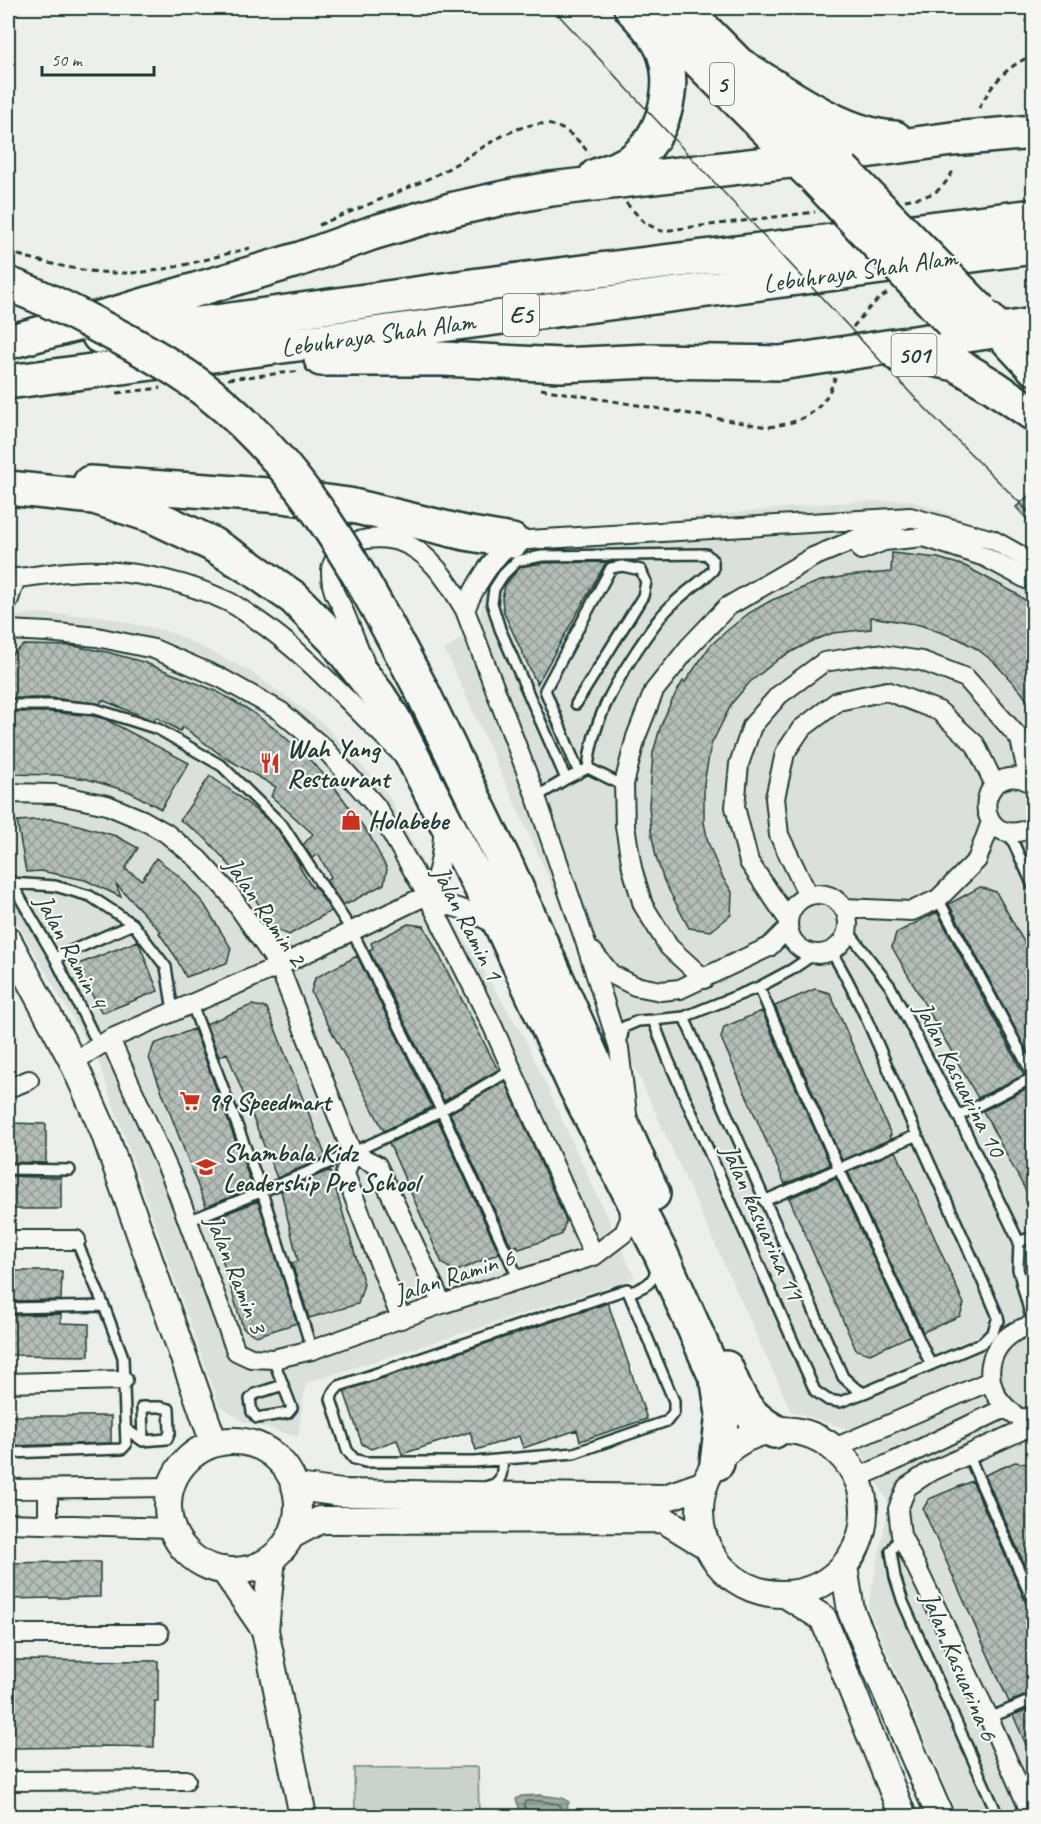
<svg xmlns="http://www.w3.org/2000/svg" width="1041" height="1824" viewBox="0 0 1041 1824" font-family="Caveat,sans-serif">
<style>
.built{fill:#dce0db}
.garden{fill:#cbd2cc;stroke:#758880;stroke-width:1.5}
.water{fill:url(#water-rules);stroke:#6c7e77;stroke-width:1.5}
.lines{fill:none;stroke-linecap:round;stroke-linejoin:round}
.shore{stroke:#526961;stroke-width:1.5}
.building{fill:url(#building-cross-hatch);stroke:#1f3d34;stroke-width:1.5}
.lane-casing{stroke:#1f3d34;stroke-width:14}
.street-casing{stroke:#1f3d34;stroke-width:22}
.secondary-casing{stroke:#1f3d34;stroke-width:30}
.highway-casing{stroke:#1f3d34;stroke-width:38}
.path{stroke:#1f3d34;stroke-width:3;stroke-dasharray:6 4.5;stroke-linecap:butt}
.lane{stroke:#f6f6f2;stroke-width:9}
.street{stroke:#f6f6f2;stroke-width:18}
.secondary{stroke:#f6f6f2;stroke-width:26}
.highway{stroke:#f6f6f2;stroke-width:33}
.tram{stroke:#1f3d34;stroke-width:1.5}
.highway-bridge-casing{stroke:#1f3d34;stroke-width:38;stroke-linecap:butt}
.highway-bridge{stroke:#f6f6f2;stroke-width:33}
.labels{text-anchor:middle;stroke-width:4.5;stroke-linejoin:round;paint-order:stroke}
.shield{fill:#f6f6f2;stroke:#60746d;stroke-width:1.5}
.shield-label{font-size:24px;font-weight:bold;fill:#1f3d34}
.street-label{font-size:26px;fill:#1f3d34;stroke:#f6f6f2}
.poi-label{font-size:26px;font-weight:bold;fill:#1f3d34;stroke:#f6f6f2;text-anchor:start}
</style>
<defs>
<pattern id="water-rules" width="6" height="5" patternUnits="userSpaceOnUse" patternTransform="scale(1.5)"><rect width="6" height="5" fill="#9faaa4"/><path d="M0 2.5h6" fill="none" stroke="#818c86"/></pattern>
<pattern id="building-cross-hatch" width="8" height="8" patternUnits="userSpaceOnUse" patternTransform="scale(1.5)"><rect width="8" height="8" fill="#b4bdb8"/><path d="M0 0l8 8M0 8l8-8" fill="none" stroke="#929b96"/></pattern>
</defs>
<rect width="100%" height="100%" fill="#edefea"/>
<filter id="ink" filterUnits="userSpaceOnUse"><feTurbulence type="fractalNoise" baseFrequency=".0167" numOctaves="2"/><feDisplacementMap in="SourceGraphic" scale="12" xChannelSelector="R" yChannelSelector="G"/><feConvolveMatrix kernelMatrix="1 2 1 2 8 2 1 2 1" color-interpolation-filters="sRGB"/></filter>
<g filter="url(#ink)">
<path class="built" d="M910,500L991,530L1033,553V1816H958L868,1607L889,1505L850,1430L791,1411L445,650L479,624L483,596L514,536L832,503Z
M33,613L100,616L173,633L248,670L323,723L387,793L455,924L524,1037L635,1278L306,1383L298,1437L244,1422L219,1405L99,1064L8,907V618Z"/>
<path class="garden" d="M478,1767L479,1816H355L354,1768Z"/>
<path class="water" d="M540,1795L562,1798L569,1802L564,1816H522L516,1799L521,1796Z"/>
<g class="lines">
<path class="shore" d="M527,1816L524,1804L526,1801H540L559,1804L560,1806L559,1816"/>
</g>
<path class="building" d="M1034,491V527L1016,507Z
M892,553L938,558L965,566L1015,593L1034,607V711L1022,693L994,662L977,649L959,639L920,625L871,617V629L833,633L814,640L780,658L750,682L732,703L711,745L704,783V822L708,842L715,860L723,878L732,892L731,915L711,931L689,928L664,881L656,857L651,831L649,805L653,753L660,728L670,704L683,681L685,682L710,646L729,629L749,613L772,600L820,581L846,576L891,572Z
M606,562L537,684L504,613L502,599L505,585L520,567L543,563Z
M24,645L73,646L107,652L143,662L216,691L249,710L278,731L308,758L331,782L370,836L387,869L384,884L347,904L346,903L343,905L326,880L331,877L318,854L312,858L303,845L313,834L271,796L276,787L224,757L183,727L180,731L156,717L154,721L102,700L100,704L52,698H8L11,655Z
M8,712H51L94,716L105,719L189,763L161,809L130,792L87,779L58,775L8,774Z
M210,776L233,792L263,816L278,830L300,865L299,866L312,888L315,886L331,911L289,935L273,928L253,895L235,871L205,838L180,820Z
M52,819L71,823L116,836L138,848L125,869L142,880L156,858L180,877L204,904L231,948L227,963L186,977L175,956L159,933L161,932L116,884L121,897L85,880L41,871L26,872L17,821Z
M980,887L996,892L1034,960L1032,1060L949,904Z
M937,912L1024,1075L978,1098L892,947L896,933Z
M408,924L424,926L498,1070L444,1101L369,950L373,948L371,943Z
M138,941L158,991L102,1013L76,965Z
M357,956L432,1107L384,1131L311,992L315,978Z
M815,989L830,993L891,1135L889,1136L891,1139L842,1160L775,1006Z
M252,1005L267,1008L326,1157L277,1178L227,1053L219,1057L206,1024Z
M762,1011L830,1165L785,1184L721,1038L724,1027Z
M194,1029L253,1188L206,1207L149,1058L154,1044Z
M505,1081L566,1221L561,1235L519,1249L517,1245L512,1248L450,1113Z
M1030,1087L1034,1093V1206L983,1111Z
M438,1120L499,1253L455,1272L442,1263L389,1143Z
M8,1123L46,1124V1163L8,1162Z
M896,1151L964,1304L960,1316L923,1332L848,1172Z
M330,1170L364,1284L358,1304L309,1318L292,1263L298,1261L281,1191Z
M8,1176L61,1178V1209H8Z
M836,1178L910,1336L870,1354L856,1350L789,1198Z
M258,1201L297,1323L256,1336L243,1328L210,1220Z
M8,1271H62L61,1300L8,1301Z
M608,1303L647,1419L580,1441L577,1430L523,1448L519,1436L476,1450L470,1432L402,1454L397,1440L371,1449L362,1444L344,1391Z
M61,1314V1323L89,1324V1356L8,1355V1315Z
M8,1416H111V1443L8,1446Z
M1015,1462L1027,1464L1034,1478V1586L985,1475Z
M972,1481L1028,1607L1034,1611V1692L1009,1702L923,1509L929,1499Z
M60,1562H100V1597L8,1599V1563Z
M8,1660L158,1661V1701H155L154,1747L100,1746V1747L8,1748Z
M1034,1707V1763L1013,1715Z"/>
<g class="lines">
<g class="lane-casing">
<path id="lane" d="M706,554L713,561V570C701,582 686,591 674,603C659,616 648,634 637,650C613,687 592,723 588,768L566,779L500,629L492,603L494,589L503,575L517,561L542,556Z
M576,704L643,596L646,582L641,570L622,566L611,568L545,690L579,773
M8,705H51L95,709L158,729L222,766L283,826L352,931L441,1110L519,1280
M588,768L624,786
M536,797L566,779
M1009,833L1034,888
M8,877L55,958L99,1046
M11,883L55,886L90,896L133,924L166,967L173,1011
M938,899L1034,1077
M848,931L890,986L958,1116L1019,1242L1018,1269L1033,1325
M831,951C862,1002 883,1058 907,1112C937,1181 969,1248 998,1317L999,1321
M813,955L791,970L759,987L684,1017L653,1020L668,1059L815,1391L828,1400L840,1402L864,1393L982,1343L993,1332L998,1317
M55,958L133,924
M759,987L839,1169L931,1365
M191,1002L262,1192L312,1350
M684,1017L843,1377L854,1387L864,1393
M621,1041L624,1027L638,1021L653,1020
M958,1116L1034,1077
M8,1169L70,1170
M764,1201L917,1135
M188,1221C273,1188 358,1152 440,1111C464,1098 488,1083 511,1070
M1019,1242L1034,1236
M627,1289L674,1401V1412L667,1421L574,1453L474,1462H365L354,1459L347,1450L331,1399L333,1393L339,1386Z
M629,1293C646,1286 652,1285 658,1266
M8,1308L104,1306
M273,1359L292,1408L288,1413L257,1418L252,1412L250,1399L255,1394L283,1385
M126,1429L143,1441L167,1439L170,1432L169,1409L160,1407H142L143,1441
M8,1453L122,1449L126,1445L123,1357L104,1306L76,1240
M968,1454L1034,1604
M488,1486C502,1484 503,1472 502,1460
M901,1535L891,1551L895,1577L903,1602L998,1816
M989,1718L1034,1699"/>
</g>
<g class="street-casing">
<path id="street" d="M861,550L884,541L924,537L985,557L1034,583
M8,579C39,576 72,569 103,571C146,573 188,583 227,601C236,605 245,612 254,618C310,656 353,708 402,754
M8,602L16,578
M465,610C476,583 490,561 512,541L910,517L993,540L1034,563
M8,630L47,632L97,637L154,649L221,678L280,711L325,749L376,806L427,895L493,1027L594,1256
M364,661C356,642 349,623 341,605C338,599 334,594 333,588C331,583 331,575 331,570C333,556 346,544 358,541C413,527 441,569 465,610L536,797L586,944L619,1048L627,1114
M1034,785C1026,779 1018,776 1008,778C969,788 986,853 1034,826
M8,793L55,794L107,805L143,820L166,833L198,859L229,893L279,966L352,1153L345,1174L401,1319
M788 924a30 30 0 1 1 60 0a30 30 0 1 1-60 0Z
M427,895L444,904L468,911L497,925
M808,895L779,835L775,798L785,753L801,729L838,701L887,691L939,711L975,744L995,785
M844,908L912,911L938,899L977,860L991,822
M787,918L749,862L735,807L739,764L752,726L779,695L824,662L876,654L922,661L966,678L1020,739L1029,781L1034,779
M593,952L611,974L635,986L661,991L680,989L769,947L787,929
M704,979L669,947L643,905L632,868L625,826L624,784L636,737L654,691L689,647L727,607L813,557L910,517
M110,1039L172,1178L236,1351L251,1358L273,1359L312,1350L442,1304L594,1256L624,1233L630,1219L629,1201
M73,1062L110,1039L279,966L427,895C441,874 442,850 444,825
M8,1086H14L29,1080
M352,1153L377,1165L442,1304
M8,1240H76
M8,1383L123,1380
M1014,1414C974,1386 987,1334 1034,1325
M1024,1418L1020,1431L928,1473L907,1487L898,1509L901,1535L989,1718L1032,1816
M834,1448L990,1381
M857,1478L895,1461L1005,1408
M8,1489L170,1487
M48,1489V1524
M8,1523L171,1528
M8,1634H159
M8,1781L186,1780"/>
</g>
<g class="secondary-casing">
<path id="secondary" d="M8,940L73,1062L104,1132L214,1443
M700 1512a82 82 0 1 1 164 0a82 82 0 1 1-164 0Z
M168 1506a65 65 0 1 1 130 0a65 65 0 1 1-130 0Z
M297,1487L342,1493L665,1498L705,1484
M292,1535L320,1520L663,1519L707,1546
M272,1558L265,1630L303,1816
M844,1566L851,1611L940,1816
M224,1570L265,1630
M785,1594L823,1618L903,1816"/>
</g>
<g class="highway-casing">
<path id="highway" d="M683,8L841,168
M655,17L809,172
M738,64C783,91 842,136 895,138
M596,176C609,171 623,167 634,159C664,135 676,88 664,53C658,36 643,21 631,8
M988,319L1034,368
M99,336L224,321L479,285L1034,216
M8,342L111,315L300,259L372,233L454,209L508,197L551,189L799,160L952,139L1034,132
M899,355L909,354L956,364L994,387L1032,413
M321,359H443L561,365L649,361L780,363L1034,325
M8,382L1034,247
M90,483L282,496L349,505L465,533L512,541
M8,488L94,497L153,516L210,543L251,568L294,598L336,641L378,695L393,718L445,820L502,927L573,1082L661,1254L718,1382L723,1414L717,1463
M422,691L507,867L653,1194
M726,1368C739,1399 744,1414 774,1431"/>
</g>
<path class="path" d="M979,108C992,84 1007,65 1034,55
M905,200C931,196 941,194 954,169
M626,203L645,223L661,231L815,212
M319,225C358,208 399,193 438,174C467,160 513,121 545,124C566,126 578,140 590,154
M8,252C46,263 86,274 127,273C165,273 212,257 250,248
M853,327C864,314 874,300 890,292
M228,379L301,371
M541,389L768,427C803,422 823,413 835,378
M117,393L161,388"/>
<use href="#lane" class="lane"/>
<use href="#street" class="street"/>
<use href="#secondary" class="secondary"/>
<use href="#highway" class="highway"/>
<path class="tram" d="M552,8L916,399L1034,517"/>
<g class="highway-bridge-casing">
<path id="highway-bridge" d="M842,169L980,310
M815,178L952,323
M8,284C41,296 71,311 102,328C140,347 177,368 210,394C308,471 365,583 422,691"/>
</g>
<use href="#highway-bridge" class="highway-bridge"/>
</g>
</g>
<defs>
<g id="restaurant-bare" transform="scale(1.62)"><path d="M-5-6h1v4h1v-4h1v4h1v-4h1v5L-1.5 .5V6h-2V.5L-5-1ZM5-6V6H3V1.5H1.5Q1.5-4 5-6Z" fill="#c8321e" stroke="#f6f6f2" stroke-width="2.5" paint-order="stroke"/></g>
<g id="shop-bare" transform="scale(1.62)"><path d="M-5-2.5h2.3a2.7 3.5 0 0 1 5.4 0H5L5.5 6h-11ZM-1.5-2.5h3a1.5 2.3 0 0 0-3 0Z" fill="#c8321e" stroke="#f6f6f2" stroke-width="2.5" paint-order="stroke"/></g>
<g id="supermarket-bare" transform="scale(1.62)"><path d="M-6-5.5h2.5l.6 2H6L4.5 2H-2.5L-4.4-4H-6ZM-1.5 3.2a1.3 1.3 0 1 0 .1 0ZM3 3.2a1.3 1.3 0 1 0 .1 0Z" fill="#c8321e" stroke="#f6f6f2" stroke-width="2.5" paint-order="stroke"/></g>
<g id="school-bare" transform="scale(1.62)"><path d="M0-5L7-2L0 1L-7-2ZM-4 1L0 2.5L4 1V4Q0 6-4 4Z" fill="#c8321e" stroke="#f6f6f2" stroke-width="2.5" paint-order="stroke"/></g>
</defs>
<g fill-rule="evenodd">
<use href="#restaurant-bare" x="270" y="763"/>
<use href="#shop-bare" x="351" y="820"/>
<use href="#supermarket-bare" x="190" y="1101"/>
<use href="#school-bare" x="206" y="1167"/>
</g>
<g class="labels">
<g class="shield">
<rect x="710" y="63" width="24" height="42" rx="4.5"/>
<rect x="503" y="294" width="36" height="42" rx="4.5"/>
<rect x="891.5" y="334" width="45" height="42" rx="4.5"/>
</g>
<g class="shield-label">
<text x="722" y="92">5</text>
<text x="521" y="323">E5</text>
<text x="914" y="363">501</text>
</g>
<g class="street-label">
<text transform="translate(860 270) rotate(-8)" y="9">Lebuhraya Shah Alam</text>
<text transform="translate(378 334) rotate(-8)" y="9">Lebuhraya Shah Alam</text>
<text transform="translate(266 911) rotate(56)" y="9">Jalan Ramin 2</text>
<text transform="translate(468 923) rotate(63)" y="9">Jalan Ramin 1</text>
<text transform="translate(72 951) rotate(62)" y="9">Jalan Ramin 4</text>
<text transform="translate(961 1079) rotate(63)" y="9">Jalan Kasuarina 10</text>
<text transform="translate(763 1222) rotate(66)" y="9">Jalan kasuarina 11</text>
<text transform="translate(237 1274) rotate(68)" y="9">Jalan Ramin 3</text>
<text transform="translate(454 1275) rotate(-18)" y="9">Jalan Ramin 6</text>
<text transform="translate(960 1666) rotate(67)" y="9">Jalan Kasuarina 6</text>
</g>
<g class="poi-label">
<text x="287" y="757">Wah Yang<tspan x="287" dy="30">Restaurant</tspan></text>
<text x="368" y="829">Holabebe</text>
<text x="207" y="1110">99 Speedmart</text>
<text x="223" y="1161">Shambala Kidz<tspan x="223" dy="30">Leadership Pre School</tspan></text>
</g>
</g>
<rect width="1041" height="1824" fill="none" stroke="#f6f6f2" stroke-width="30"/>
<rect x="15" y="15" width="1011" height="1794" fill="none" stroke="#1f3d34" stroke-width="2" filter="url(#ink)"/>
<path d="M42 66v9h112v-9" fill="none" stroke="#1f3d34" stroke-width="3"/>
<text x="51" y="66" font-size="18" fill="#1f3d34" stroke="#f6f6f2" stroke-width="4.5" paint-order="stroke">50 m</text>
</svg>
